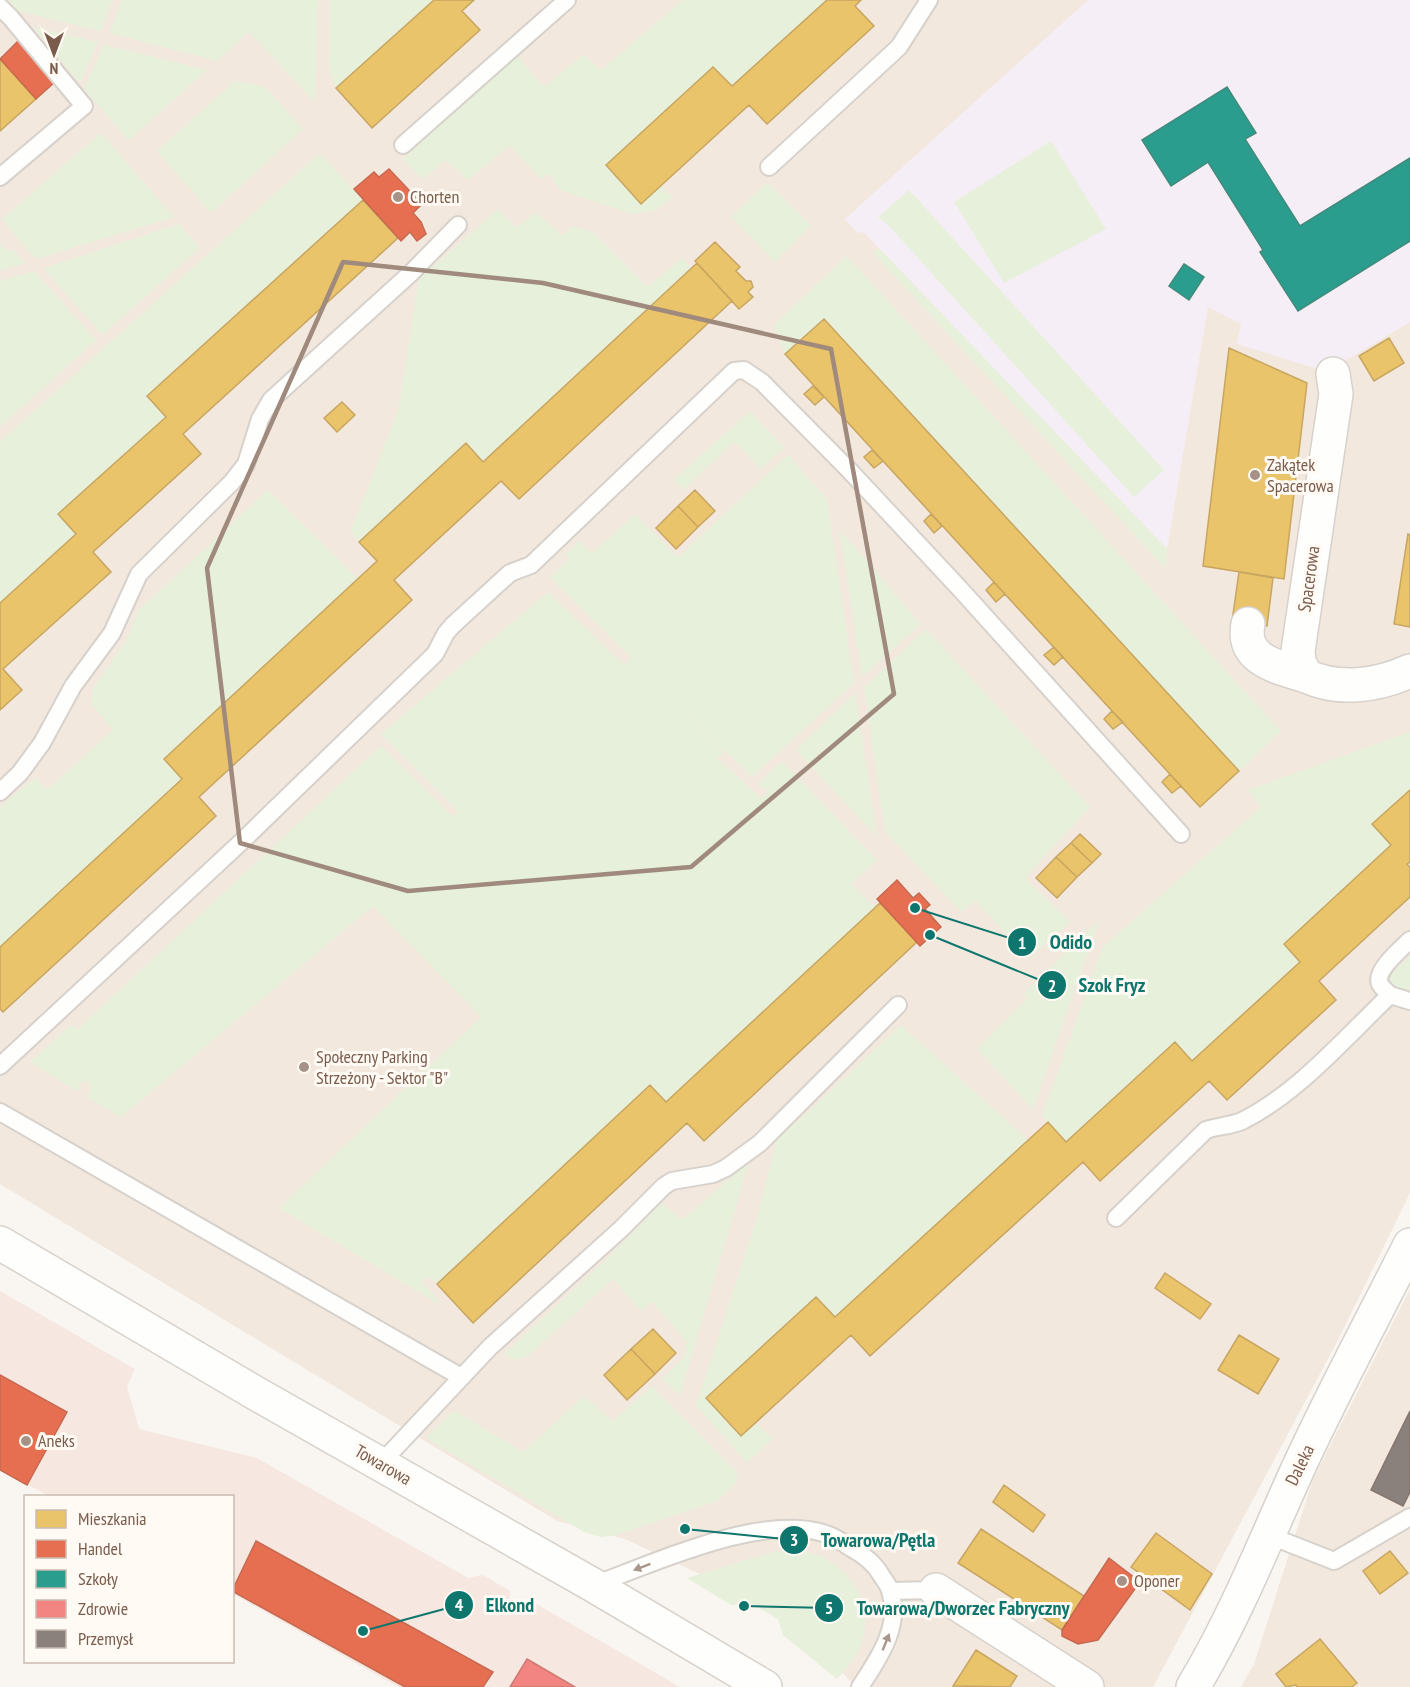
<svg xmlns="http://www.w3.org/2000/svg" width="1410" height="1687" viewBox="0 0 1410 1687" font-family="'PT Sans Narrow',sans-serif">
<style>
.residential{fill:#f2e8de}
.commercial{fill:#f6e8e1}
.education{fill:#f6eef6}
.green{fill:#e7f0db}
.homes{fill:#e9c46a;stroke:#c8a561;stroke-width:1.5}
.shops{fill:#e76f51;stroke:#c66950;stroke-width:1.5}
.schools{fill:#2a9d8f;stroke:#428a7b;stroke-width:1.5}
.health{fill:#f28482;stroke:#ce7872;stroke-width:1.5}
.industry{fill:#8a817c;stroke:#85766e;stroke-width:1.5}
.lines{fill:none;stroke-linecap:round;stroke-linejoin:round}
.service-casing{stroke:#d7d1cb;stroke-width:20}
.minor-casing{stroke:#d7d1cb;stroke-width:36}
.secondary-casing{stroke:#d9d2cb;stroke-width:36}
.service{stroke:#fefefd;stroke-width:16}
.minor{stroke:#fefefd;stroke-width:33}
.secondary{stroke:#fefefd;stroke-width:33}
.oneway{fill:#a8958b}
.marked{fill:none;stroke:#9f8a7d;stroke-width:4.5;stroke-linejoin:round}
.poi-dot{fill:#a69286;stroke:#fffaf3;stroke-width:2}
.labels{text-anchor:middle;stroke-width:6;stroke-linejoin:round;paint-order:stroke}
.poi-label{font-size:18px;fill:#7a5c4d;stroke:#fffaf3;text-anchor:start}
.street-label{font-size:18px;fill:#7a5c4d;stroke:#fffaf3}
.leader{fill:none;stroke:#0f766e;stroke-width:2}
.callout-dot{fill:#0f766e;stroke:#fffaf3;stroke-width:2}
.mark-label{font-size:18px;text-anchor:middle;font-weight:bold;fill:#fff}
.callout-label{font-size:20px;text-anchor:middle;font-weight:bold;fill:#0f766e;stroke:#fffaf3;stroke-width:6;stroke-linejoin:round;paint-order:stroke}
</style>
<rect width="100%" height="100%" fill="#f9f5f0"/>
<path class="residential" d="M0,0H1410V1193L1339,1338L1153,1687H856L783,1613L625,1539L557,1521L0,1184Z
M1410,1289V1687H1241L1254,1664L1313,1479Z"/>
<path class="commercial" d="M0,1291L135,1369L127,1386L139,1429L257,1458L468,1578L483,1575L510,1591L509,1604L528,1614L535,1603L680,1687H398L233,1594L232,1496H49L0,1470Z"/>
<path class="education" d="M1088,0H1410V322L1348,359L1318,369L1237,344L1241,324L1208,307L1167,549L866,235L862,231L859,234L845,219Z"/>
<path class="green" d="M9,0H112L101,31L18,11Z
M122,0H318L315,102L249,32L217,61L110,33Z
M330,0H434L336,88L329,69Z
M683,0H827L732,86L713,67L606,165L641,203L660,186L672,197L655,211L632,214L560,190L550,174L541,179L510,145L468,180L446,160L423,179L403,159L515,53L544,87L583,55L601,70Z
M32,27L98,42L80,83Z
M104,45L207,70L129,140L84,89Z
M235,81L264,86L303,129L211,213L157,151Z
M101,133L174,217L36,259L2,219Z
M1051,141L1106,229L1004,283L954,202Z
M320,153L363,200L147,395L166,417L58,514L76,534L0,603V442Z
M768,182L811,226L775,262L731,217Z
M909,190L1164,470L1134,497L889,226L878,217Z
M498,209L516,228L536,212L562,236L572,226L592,232L647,287L682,258L692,268L483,462L466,443L359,542L351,531L398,411L419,279Z
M179,224L200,248L102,335L44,268Z
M0,243L5,249L13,250L26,263L0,270Z
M879,248L1167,549L1166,569L873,253Z
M847,256L1281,731L1239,771L825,319L785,354L774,325Z
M34,271L96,340L0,427V281Z
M750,411L784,448L761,469L735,441L683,490L674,480Z
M788,455L827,499L854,683L752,777L682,708L725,752L718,759L761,798L768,791L758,784L782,761L877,860L851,884L875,908L666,1102L650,1085L437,1284L428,1276L422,1282L444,1307L279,1208L481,1017L373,906L121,1117L87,1097L92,1086L83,1080L77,1091L30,1062L71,1025L78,1029L381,746L454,817L459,812L381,734L548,592L624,665L631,657L550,577L569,559L565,554L579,541L592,553L635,515L678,557Z
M268,490L358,579L164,759L182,779L0,947V807L35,777L47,790L113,730L92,705V690L127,639L138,611Z
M840,530L921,624L862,677Z
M926,629L1090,807L1025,878L1070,922L1029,959L976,901L961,912L885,831L864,687Z
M855,693L877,837L796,750Z
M1410,732V790L1373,824L1391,845L1284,944L1300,962L1192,1061L1066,1142L1042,1116L1103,947L1261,807L1248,790Z
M1099,920L1033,1109L977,1049L1027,999L1024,993Z
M1410,956V989L1403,991L1392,983L1390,975Z
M901,1025L1028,1140L835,1317L816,1297L741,1436L756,1423L773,1439L747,1462L696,1406L758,1215L777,1139L809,1111Z
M749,1162L680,1395L662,1379L684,1357L687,1342L652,1301L641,1311L613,1279L527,1357L512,1360L505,1353L614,1252L662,1203L682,1220Z
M652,1386L737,1473V1482L717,1501L616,1535L601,1537L584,1532L426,1438L454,1410L523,1452L584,1396L613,1421Z
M799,1551C808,1553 819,1554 826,1559C859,1577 875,1614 859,1649C854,1660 845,1670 837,1679L783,1635L778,1619L752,1604L731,1605L687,1578L773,1552Z"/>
<path class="homes" d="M434,0H474L462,11L480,30L372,128L336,88Z
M827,0H861L855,6L874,26L767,124L749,105L641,204L606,165L713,67L732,86Z
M0,59L36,99L0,131Z
M363,200L398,238L183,434L201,454L93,552L111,572L3,669L22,690L0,710V603L76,534L58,514L166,417L147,396Z
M715,242L740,267L736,271L746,281H751L753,287L748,292L753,297L739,309L695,261Z
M697,263L732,301L519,499L501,481L394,580L412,600L199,797L216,816L3,1012L0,1009V947L182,779L164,759L377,561L359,542L466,443L483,462Z
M824,319L1239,771L1200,807L785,354Z
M1389,338L1404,363L1374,381L1359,356Z
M1229,348L1307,383L1284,579L1203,566Z
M813,386L824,397L815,405L804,394Z
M342,402L355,415L337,432L324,418Z
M872,450L883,461L874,468L864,457Z
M695,490L715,511L698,527L678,506Z
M678,506L698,527L676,549L656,528Z
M931,514L942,526L934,533L924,521Z
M1408,534L1410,535V627L1394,624Z
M1239,572L1273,578L1267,626L1232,621Z
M994,582L1005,594L996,602L986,590Z
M1054,647L1063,657L1054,665L1044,655Z
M1112,711L1123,722L1113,729L1104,719Z
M1170,774L1181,786L1172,793L1162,782Z
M1410,790V862L1407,864L1410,867V897L1319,981L1336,1000L1227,1100L1209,1081L1100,1181L1083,1162L870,1356L851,1335L741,1436L706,1398L816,1297L835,1317L1048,1122L1066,1142L1175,1042L1192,1061L1300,962L1284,944L1391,845L1372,824Z
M1080,834L1101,854L1092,863L1071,843Z
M1071,843L1092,863L1077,877L1056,857Z
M1056,857L1077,877L1057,898L1036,878Z
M880,903L917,942L704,1141L687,1123L473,1323L437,1284L650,1085L666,1102Z
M1165,1273L1211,1304L1200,1319L1155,1288Z
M653,1329L676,1353L655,1374L631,1349Z
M1239,1335L1279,1359L1258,1394L1218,1370Z
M631,1349L655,1374L627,1400L604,1375Z
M1004,1485L1045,1515L1033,1532L993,1502Z
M981,1529L1084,1596L1062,1630L958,1563Z
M1156,1533L1212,1574L1190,1610L1131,1567Z
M1390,1551L1408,1573L1380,1594L1363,1571Z
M1320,1639L1357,1683L1352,1687H1297L1296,1685L1286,1687L1276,1674Z
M976,1650L1017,1676L1010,1687L953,1686Z"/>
<path class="shops" d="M19,40L56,81L36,99L0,59Z
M389,169L422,204L413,213L421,222L426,234L417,241L410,232L401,241L354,189L374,172L379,177Z
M897,880L913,898L919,893L930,905L925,909L941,927L920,946L877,899Z
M0,1375L67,1412L27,1485L0,1470Z
M256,1541L493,1672L483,1687H405L232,1591Z
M1109,1558L1140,1582L1098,1640L1078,1644L1062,1636V1630Z"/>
<path class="schools" d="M1227,87L1256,133L1245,139L1300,226L1410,158V241L1298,311L1260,252L1263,250L1208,162L1171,186L1142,140Z
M1184,264L1204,277L1189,300L1169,286Z"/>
<path class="health" d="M527,1659L575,1687H510Z"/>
<path class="industry" d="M1410,1411V1492L1403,1506L1371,1490Z"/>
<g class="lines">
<g class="service-casing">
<path id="service" d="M0,7L11,18L84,106L0,177
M403,145L567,0
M769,167L899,47L929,0
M0,792L20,773L42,743L73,686L112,633L139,574L232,482L246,464L260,419L271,400L411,273L458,225
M1390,995L1410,1001
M0,1066L239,844L435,654L446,633L453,625L510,573L531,565L734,371L744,370L762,382L849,470L961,590L1181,834
M0,1112L461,1377
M1116,1218L1206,1130C1218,1126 1230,1126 1242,1121C1297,1094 1346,1037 1390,995C1387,992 1382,988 1380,984C1374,971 1402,948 1410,940
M381,1463L490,1347L621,1229L664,1186L672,1181L713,1174L726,1168L760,1143L898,1005
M1268,1535L1334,1561L1410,1517
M594,1585C654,1563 770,1509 831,1536C838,1539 845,1544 851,1548C862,1554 875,1564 881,1575C884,1580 889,1585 890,1591C902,1626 878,1659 860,1687
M890,1591L936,1590"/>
</g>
<g class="minor-casing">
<path id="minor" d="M1333,374L1336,394L1298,651L1299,662L1306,676C1339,691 1377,686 1410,671
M1248,624C1241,661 1279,667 1306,676
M936,1590L1087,1687
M1193,1687C1234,1619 1263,1546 1296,1473C1331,1396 1372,1321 1410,1245"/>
</g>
<g class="secondary-casing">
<path id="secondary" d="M0,1243L257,1394L593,1585L765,1687"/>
</g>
<use href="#service" class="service"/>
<use href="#minor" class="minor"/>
<use href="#secondary" class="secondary"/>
</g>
<defs><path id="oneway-solid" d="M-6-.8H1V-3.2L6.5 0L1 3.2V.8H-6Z" transform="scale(1.5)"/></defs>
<g class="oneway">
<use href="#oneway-solid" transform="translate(642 1567) rotate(159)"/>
<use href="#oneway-solid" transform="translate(886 1642) rotate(-68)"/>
</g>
<path class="marked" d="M343,262L543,283L831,349L894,694L691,867L408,891L240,843L207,568Z"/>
<g class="poi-dot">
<circle cx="398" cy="197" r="6"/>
<circle cx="1255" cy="475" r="6"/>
<circle cx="304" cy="1067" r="6"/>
<circle cx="26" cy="1441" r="6"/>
<circle cx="1122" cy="1581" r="6"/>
</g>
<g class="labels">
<g class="poi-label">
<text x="410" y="203">Chorten</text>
<text x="1267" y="471">Zakątek<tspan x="1267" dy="21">Spacerowa</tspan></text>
<text x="316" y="1063">Społeczny Parking<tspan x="316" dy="21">Strzeżony - Sektor "B"</tspan></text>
<text x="38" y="1447">Aneks</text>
<text x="1134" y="1587">Oponer</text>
</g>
<g class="street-label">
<text transform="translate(1309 579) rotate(-82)" y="6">Spacerowa</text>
<text transform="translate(383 1465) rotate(30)" y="6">Towarowa</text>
<text transform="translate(1300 1465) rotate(-64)" y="6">Daleka</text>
</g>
</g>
<path class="leader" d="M915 908L1022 942M930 935L1052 985M685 1529L794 1540M363 1631L459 1605M744 1606L829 1608"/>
<g class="callout-dot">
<circle cx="915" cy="908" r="6"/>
<circle cx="930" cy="935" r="6"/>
<circle cx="685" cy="1529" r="6"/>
<circle cx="363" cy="1631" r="6"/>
<circle cx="744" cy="1606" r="6"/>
<circle cx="1022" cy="942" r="15"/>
<circle cx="1052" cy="985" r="15"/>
<circle cx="794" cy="1540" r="15"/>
<circle cx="459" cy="1605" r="15"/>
<circle cx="829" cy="1608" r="15"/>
</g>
<g class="mark-label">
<text x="1022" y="949">1</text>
<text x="1052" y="992">2</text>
<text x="794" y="1546">3</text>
<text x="459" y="1611">4</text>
<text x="829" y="1614">5</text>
</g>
<g class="callout-label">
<text x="1071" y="949">Odido</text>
<text x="1112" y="992">Szok Fryz</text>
<text x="878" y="1547">Towarowa/Pętla</text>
<text x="510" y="1612">Elkond</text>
<text x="963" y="1615">Towarowa/Dworzec Fabryczny</text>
</g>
<rect x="24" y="1495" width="210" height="168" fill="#fffaf3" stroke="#cabbb1" stroke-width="1.5"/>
<rect x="36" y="1510" width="30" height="18" fill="#e9c46a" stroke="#cabbb1" stroke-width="1.5"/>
<text x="78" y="1525" font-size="18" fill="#7a5c4d">Mieszkania</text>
<rect x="36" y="1540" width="30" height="18" fill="#e76f51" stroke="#cabbb1" stroke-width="1.5"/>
<text x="78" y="1555" font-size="18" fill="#7a5c4d">Handel</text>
<rect x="36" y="1570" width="30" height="18" fill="#2a9d8f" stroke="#cabbb1" stroke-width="1.5"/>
<text x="78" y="1585" font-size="18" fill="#7a5c4d">Szkoły</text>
<rect x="36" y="1600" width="30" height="18" fill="#f28482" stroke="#cabbb1" stroke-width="1.5"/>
<text x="78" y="1615" font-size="18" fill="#7a5c4d">Zdrowie</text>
<rect x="36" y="1630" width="30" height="18" fill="#8a817c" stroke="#cabbb1" stroke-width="1.5"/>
<text x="78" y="1645" font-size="18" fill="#7a5c4d">Przemysł</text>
<g transform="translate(54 54) rotate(180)" stroke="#fffaf3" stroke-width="4.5" paint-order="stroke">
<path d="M0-4.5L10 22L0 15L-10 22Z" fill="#7a5c4d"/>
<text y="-9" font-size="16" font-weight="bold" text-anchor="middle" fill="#7a5c4d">N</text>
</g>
</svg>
